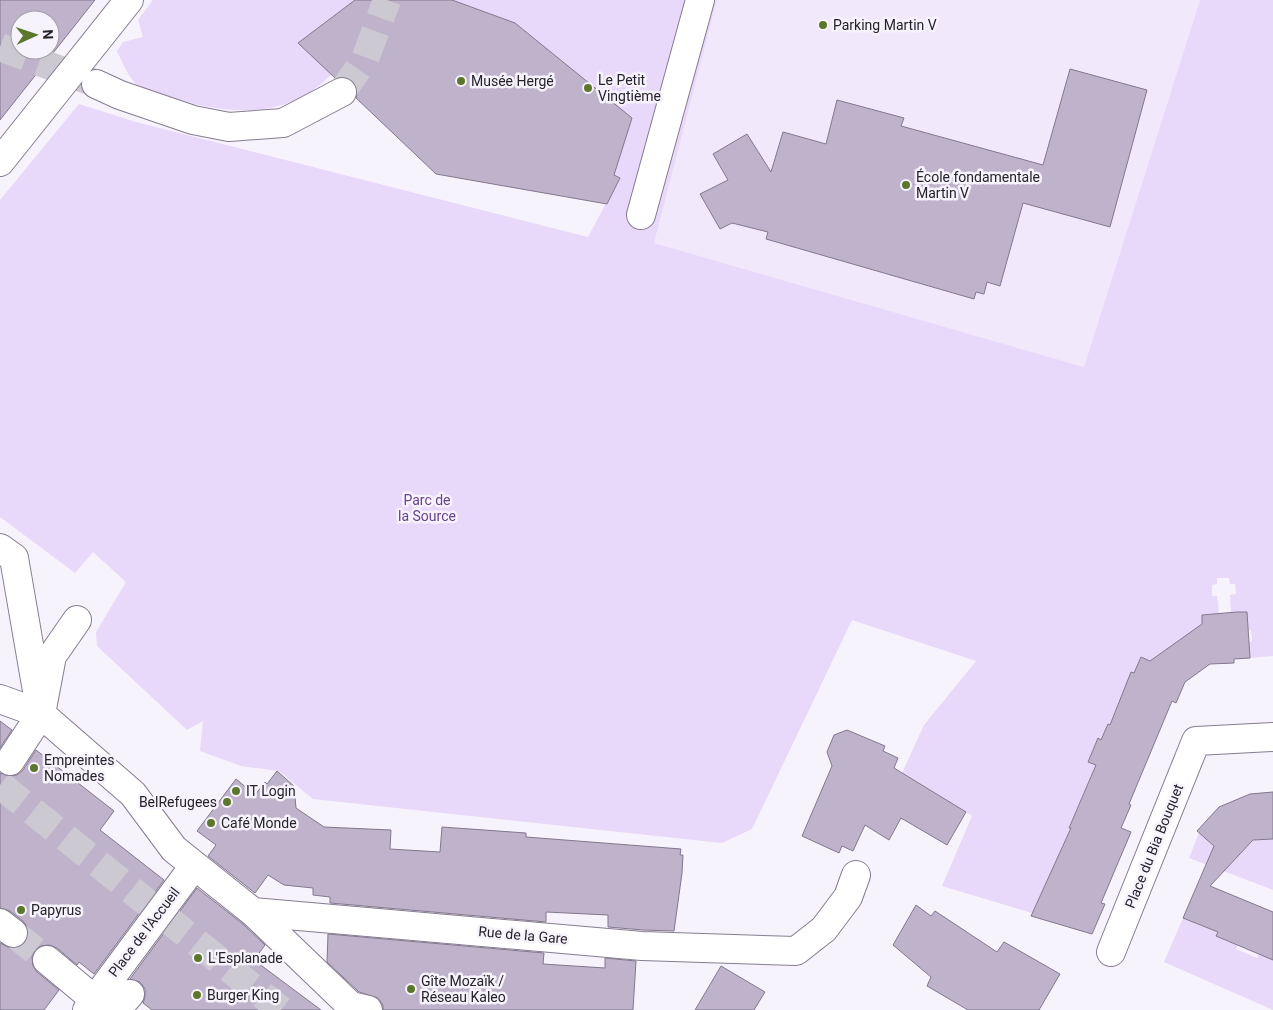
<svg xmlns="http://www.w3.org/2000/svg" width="1273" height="1010" viewBox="0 0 1273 1010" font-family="Roboto,sans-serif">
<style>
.built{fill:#f1e8fb}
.green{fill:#e8d8f9}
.building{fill:#beb3cb;stroke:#82788e;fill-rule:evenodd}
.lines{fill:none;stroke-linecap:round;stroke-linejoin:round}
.street-tunnel{stroke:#cdc9d3;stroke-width:28;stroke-dasharray:28 14;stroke-linecap:butt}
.secondary-tunnel{stroke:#cdc9d3;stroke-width:28;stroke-dasharray:28 14;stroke-linecap:butt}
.street-casing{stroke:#867c92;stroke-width:30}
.secondary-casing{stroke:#867c92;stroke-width:30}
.street{stroke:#fff;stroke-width:28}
.secondary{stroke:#fff;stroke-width:28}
.poi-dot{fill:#5c772b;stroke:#f7f3fd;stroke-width:2}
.labels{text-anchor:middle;stroke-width:5;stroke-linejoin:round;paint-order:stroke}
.poi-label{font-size:14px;fill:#26222b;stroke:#f7f3fd;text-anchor:start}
.park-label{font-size:14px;fill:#68428c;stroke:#f7f3fd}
.street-label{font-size:14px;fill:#26222b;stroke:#f7f3fd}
</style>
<rect width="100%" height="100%" fill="#f7f3fd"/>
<path class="built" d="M717,0H1200L1084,367L654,243Z"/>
<path class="green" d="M153,0H369L334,71C292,120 228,116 171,97C162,94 142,90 136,84C127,75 122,61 117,51L123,42L143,37L138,20Z
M452,0H717L654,243L1084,367L1200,0H1273V656L1250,658L1249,642L1252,641L1251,630H1248L1247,613H1231L1230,595L1236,594L1235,584H1230L1229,578H1217V584L1212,585V596H1217L1219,614L1202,615L1203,632L1157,664L1141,657L1134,673L1131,672L1114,726L1108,724L1101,740L1098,738L1088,761L1096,765L1069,827L1071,828L1052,888L1045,885L1032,913L942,886L972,816L902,773L924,725L976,661L852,620L752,829L722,843L313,799L279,771L241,766L200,751L203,721L187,730L97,646L96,632L126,582L93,552L75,573L0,517V200L79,104L136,122L588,237L619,179L591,161L515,23Z
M1199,833L1232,862L1254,840L1273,839V890L1189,858Z
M1183,918L1218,932L1216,936L1238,945L1236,949L1257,958L1259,954L1273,960V1010L1164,962Z"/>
<path class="building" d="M0,0H95L0,120ZM20,20H50V50H20Z
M355,0H452L515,23L632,118L614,175L620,178L607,204L436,174L356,98L358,92L356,85L351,79L343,76L335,78L298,43Z
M1070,69L1147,90L1110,227L1023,203L1000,286L987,282L984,294L976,292L974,299L766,239L768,232L732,223L720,229L700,194L728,180L713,154L747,134L771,172L783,132L826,144L837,100L904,118L901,126L1043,165Z
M1237,612H1247L1250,658L1234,659V663L1210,664L1185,682L1176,703L1172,701L1129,804L1131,805L1121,828L1131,832L1101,903L1105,904L1092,934L1031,916L1071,828H1069L1096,765L1088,762L1098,738L1101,740L1108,724L1110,725L1131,672L1134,673L1141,657L1150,661L1202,624V615Z
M0,721L12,730L0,748Z
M847,730L885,746L883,751L898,758L894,768L966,812L947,845L901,818L889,840L865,825L853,851L842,846L839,853L802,836L832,766L827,752L834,735Z
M36,750L114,811L100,830L164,880L94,974L79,962L77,965L57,948L49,945L41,946L35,950L32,957L33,966L37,972L59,990L44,1010H0V943L10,948H18L25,943L28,935L27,927L23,921L10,911L0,908V773L9,776L17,775L23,770Z
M277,771L294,786L296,808L324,827L391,830L390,849L440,852L442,827L526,833V837L681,849L680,855H683L682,873L674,931L643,930L608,927V915L546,912V922L330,903V897L313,895V888L284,885L268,875L255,893L208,856L216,845L197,831L236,779L255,795L265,782L267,784Z
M1273,792V839L1253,840L1210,886L1273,912V960L1216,936L1218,932L1183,918L1214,846L1197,831L1219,807L1250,794Z
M197,888L243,924L265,945L254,960L321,1010H152L143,1003L145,997V989L140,982L130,979Z
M916,905L931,916L935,911L997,952L1004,942L1060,974L1039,1010H968L927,986L931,977L893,945Z
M328,934L544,953L543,964L605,968V958L636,961L633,1010H383V1005L378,998L359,992L327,962Z
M721,966L765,992L754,1010H695Z"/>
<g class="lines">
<path class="street-tunnel" d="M13,933L47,960"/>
<path class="secondary-tunnel" d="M0,47L92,82
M342,92L365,59L387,0
M0,785L281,1010"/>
<g class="street-casing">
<path id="street" d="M0,162L129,0
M641,215L700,0
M0,548L14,558L41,714
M0,699L41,714L133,794L174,849L253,912L642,946L796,951L824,929L848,897L856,875
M10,761L41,714L52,656L77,620
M253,912L351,1006L368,1010
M0,923L13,933
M1111,952L1196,741L1273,737
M47,960L107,1010
M87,1010L194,866
M116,1010L130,994"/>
</g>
<g class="secondary-casing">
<path id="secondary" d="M96,84L120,95L193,120L229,127L283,123L342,92"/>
</g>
<use href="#street" class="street"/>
<use href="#secondary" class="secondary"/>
</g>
<g class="poi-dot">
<circle cx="823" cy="25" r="5"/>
<circle cx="461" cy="81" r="5"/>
<circle cx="588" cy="88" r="5"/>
<circle cx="906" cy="185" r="5"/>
<circle cx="34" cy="768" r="5"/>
<circle cx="236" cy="791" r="5"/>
<circle cx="227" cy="802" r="5"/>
<circle cx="211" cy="823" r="5"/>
<circle cx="21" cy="910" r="5"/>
<circle cx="198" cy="958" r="5"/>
<circle cx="411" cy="989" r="5"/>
<circle cx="197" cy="995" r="5"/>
</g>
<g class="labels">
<g class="poi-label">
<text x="833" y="30">Parking Martin V</text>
<text x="598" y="85">Le Petit<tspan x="598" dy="16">Vingtième</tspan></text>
<text x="471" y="86">Musée Hergé</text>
<text x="916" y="182">École fondamentale<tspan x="916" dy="16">Martin V</tspan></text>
<text x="44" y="765">Empreintes<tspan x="44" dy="16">Nomades</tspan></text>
<text x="246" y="796">IT Login</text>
<text x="217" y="807" text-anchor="end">BelRefugees</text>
<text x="221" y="828">Café Monde</text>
<text x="31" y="915">Papyrus</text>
<text x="208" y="963">L'Esplanade</text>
<text x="421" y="986">Gîte Mozaïk /<tspan x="421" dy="16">Réseau Kaleo</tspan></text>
<text x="207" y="1000">Burger King</text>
</g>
<g class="park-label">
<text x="427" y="505">Parc de<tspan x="427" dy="16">la Source</tspan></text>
</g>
<g class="street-label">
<text transform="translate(1154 846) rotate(-68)" y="5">Place du Bia Bouquet</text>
<text transform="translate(144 932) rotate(-53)" y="5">Place de l'Accueil</text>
<text transform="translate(523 935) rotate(5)" y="5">Rue de la Gare</text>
</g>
</g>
<g transform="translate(35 35) rotate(87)"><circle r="24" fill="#f7f3fd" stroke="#a39fa9"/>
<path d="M0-4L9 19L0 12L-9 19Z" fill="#5c772b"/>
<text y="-8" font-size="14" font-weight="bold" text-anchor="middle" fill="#26222b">N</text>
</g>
</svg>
